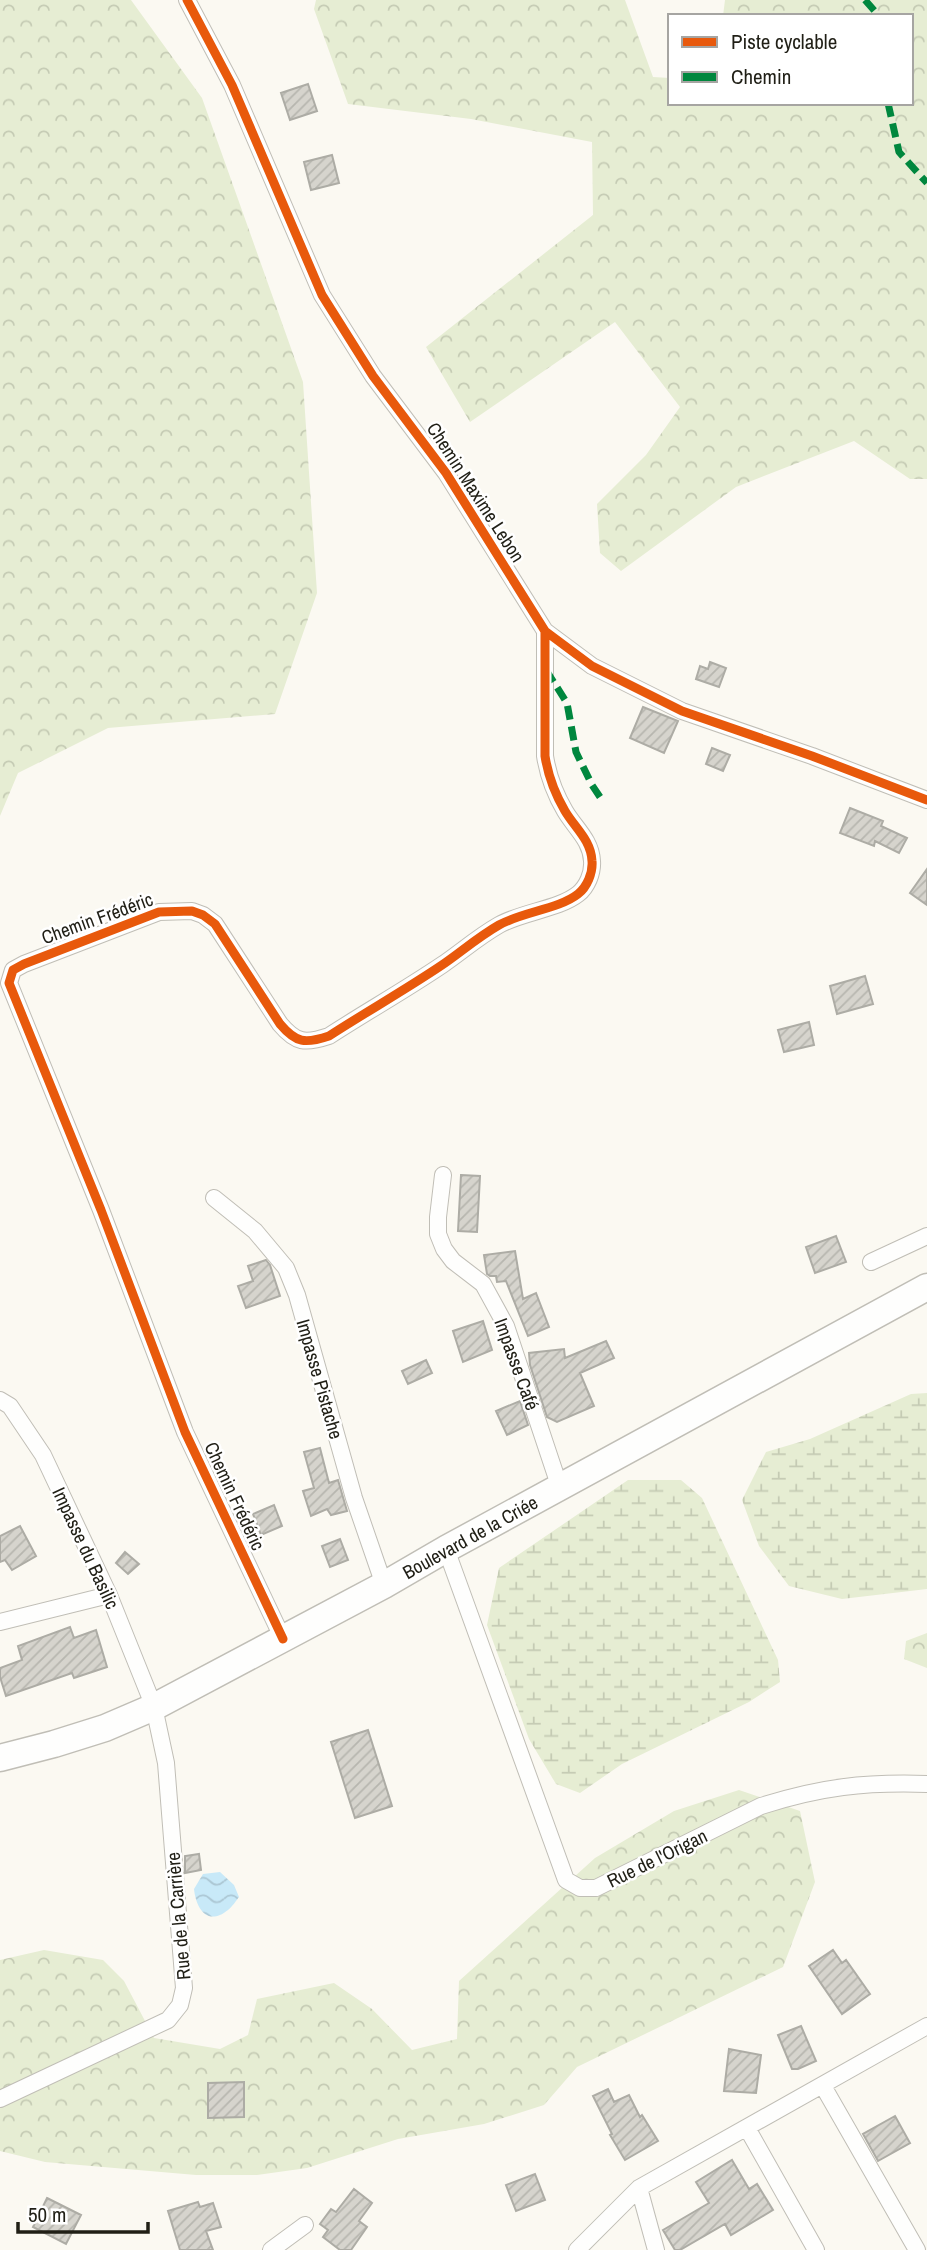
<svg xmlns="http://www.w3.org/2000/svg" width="927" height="2250" viewBox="0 0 927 2250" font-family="'Archivo Narrow',sans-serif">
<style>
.forest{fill:url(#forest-crowns)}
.wetland{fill:url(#wetland-marsh)}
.water{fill:url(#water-waves)}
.building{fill:url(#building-hatch);stroke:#adaca5;stroke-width:2}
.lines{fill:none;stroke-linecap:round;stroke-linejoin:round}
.minor-casing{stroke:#c0beb6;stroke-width:18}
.primary-casing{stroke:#c0beb6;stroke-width:29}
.minor{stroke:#fefefd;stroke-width:16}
.primary{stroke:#fefefd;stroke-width:26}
.quiet{stroke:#00873e;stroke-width:7;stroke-dasharray:14 7;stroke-linecap:butt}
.cycleway-casing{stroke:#fff;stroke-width:13}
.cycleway{stroke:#e8590c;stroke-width:9}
.labels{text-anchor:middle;stroke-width:5;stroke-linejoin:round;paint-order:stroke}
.street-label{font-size:19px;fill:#201f16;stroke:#fff}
</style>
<defs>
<pattern id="forest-crowns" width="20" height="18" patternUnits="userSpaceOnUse" patternTransform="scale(1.75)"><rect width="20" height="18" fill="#e6edd3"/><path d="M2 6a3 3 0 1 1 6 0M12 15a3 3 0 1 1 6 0" fill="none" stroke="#c5cbb4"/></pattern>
<pattern id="wetland-marsh" width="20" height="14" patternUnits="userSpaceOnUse" patternTransform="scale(1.75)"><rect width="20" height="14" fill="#e6edd3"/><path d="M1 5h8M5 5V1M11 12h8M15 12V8" fill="none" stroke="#c5cbb4"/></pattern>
<pattern id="water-waves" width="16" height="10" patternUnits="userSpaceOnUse" patternTransform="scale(1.75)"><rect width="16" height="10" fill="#c8e9f8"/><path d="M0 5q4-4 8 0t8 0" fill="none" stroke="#acc7d4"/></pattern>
<pattern id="building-hatch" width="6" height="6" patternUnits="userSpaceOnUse" patternTransform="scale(1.75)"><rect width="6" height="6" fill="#d6d4cd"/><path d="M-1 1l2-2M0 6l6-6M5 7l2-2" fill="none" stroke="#b7b6af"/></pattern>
</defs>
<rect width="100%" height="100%" fill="#fbf9f2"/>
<path class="forest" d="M0,0H131L202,98L303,382L317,593L275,714L108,728L18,773L0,816Z
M316,0H625L653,77L670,78V103H911V16H723L725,0H927V479H910L854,441L736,487L621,571L600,553L597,504L646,455L680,407L615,322L470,422L426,347L593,215L592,142L471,119L348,104L314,9Z
M927,1633V1668L904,1659L906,1641Z
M739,1790L800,1811L815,1882L783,1967L577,2067L544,2105L484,2124L398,2139L307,2168L257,2175H196L45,2162L0,2151V1960L44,1950L103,1960L124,1981L154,2038L220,2049L248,2035L257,1999L334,1983L372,2009L412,2050L457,2039L459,1981L595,1858L674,1811Z"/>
<path class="wetland" d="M927,1393V1589L842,1599L789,1586L759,1546L742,1500L766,1452L810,1439L911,1394Z
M628,1480H681L702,1498L778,1660L780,1682L749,1702L622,1764L580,1793L556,1784L529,1739L487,1625L499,1568Z"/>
<path class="water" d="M220,1872L234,1885L239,1897C236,1901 232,1907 228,1910C207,1927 196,1908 194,1889L203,1874Z"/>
<path class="building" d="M308,84L317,111L290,120L281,93Z
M332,155L339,183L311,190L304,162Z
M710,662L726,668L719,687L696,679L700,666L708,669Z
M643,707L678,721L664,753L630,738Z
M712,748L730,755L723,771L706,764Z
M850,808L883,821L881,826L907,838L899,853L875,841L874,846L840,833Z
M927,869V905L910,893Z
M865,976L873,1004L837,1014L830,986Z
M809,1022L814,1045L784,1052L778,1030Z
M461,1175L480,1176L477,1232L458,1231Z
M836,1236L846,1262L815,1273L806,1247Z
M515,1251L523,1299L536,1293L549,1327L528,1336L506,1281L497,1282L496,1276H490L487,1274L484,1255Z
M266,1260L270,1265L280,1296L246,1308L238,1286L253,1281L248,1266Z
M483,1321L492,1350L463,1362L453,1331Z
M606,1341L614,1358L580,1373L594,1406L557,1422L547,1417L530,1365L529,1353L564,1349L565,1358Z
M426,1360L432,1373L408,1384L402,1371Z
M520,1401L528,1425L507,1435L496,1411Z
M320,1448L329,1483L338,1480L347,1511L331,1515L327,1509L311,1516L303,1491L314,1488L304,1452Z
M274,1505L282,1526L261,1535L253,1514Z
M20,1526L36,1556L12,1570L5,1560L0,1562V1536Z
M340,1539L348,1560L330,1567L322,1546Z
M125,1552L139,1564L128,1574L116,1563Z
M70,1627L74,1638L96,1630L107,1667L74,1678L72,1673L6,1696L0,1677V1668L22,1660L18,1646Z
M368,1730L392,1806L355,1818L331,1742Z
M199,1854L201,1870L185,1873V1856Z
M833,1950L842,1963L846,1960L870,1994L842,2014L809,1966Z
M801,2026L816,2061L798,2069H792L778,2035Z
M729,2049L761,2055L756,2093L724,2091Z
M244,2082V2117L208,2118V2083Z
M608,2089L614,2102L629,2095L640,2117L642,2115L658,2141L625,2160L610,2135L612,2134L593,2096Z
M895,2116L910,2143L878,2161L863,2134Z
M732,2160L749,2189L757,2184L773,2210L731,2235L725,2224L680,2250H675L663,2230L709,2203L696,2182Z
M535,2174L545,2200L516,2211L506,2185Z
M354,2189L372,2203L359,2221L367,2227L351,2250H340L323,2237L328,2230L320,2224L331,2209L336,2212Z
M47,2198L81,2215L66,2244L33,2227Z
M198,2202L200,2207L213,2203L221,2227L206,2231L213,2250H180L168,2211Z"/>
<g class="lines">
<g class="minor-casing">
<path id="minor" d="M187,0L232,85L322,295L373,376L446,473L545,631L592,666L682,711L812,756L927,800
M443,1175L438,1217V1234L444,1249L453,1261L483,1284L506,1326L560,1488
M214,1198L255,1231L286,1268L297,1295L354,1498L384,1585
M871,1262L927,1236
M0,1400L10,1406L43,1455L109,1595L154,1707L166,1763L184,1988L180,2005L168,2020L0,2099
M446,1549L566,1880L580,1888H596L761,1806C821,1787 864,1782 927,1784
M0,1622L109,1595
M283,1639L185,1432L101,1210L9,983L13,970L24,964L159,912L192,911L203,915L215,924L280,1024C296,1043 305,1044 329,1036C366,1012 405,990 442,965C461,952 478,937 499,925C522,912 559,909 578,894C587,887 593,873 592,861C591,840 575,828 565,811C555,794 548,775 545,756V631
M823,2086L917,2250
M747,2128L816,2250
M639,2188L656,2250
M271,2250L305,2225
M577,2250L639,2188L927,2026"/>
</g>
<g class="primary-casing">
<path id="primary" d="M0,1758L54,1744L105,1728L154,1707L384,1585L446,1549L927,1287"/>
</g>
<use href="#minor" class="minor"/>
<use href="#primary" class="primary"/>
<path class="quiet" d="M865,0L879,16
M888,103L899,152L927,183
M546,670L567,703L576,752L592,785L602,800"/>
<g class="cycleway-casing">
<path id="cycleway" d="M187,0L232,85L322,295L373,376L446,473L545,631L592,666L682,711L812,756L927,800
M283,1639L185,1432L101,1210L9,983L13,970L24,964L159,912L192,911L203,915L215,924L280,1024C296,1043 305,1044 329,1036C366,1012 405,990 442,965C461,952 478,937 499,925C522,912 559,909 578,894C587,887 593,873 592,861C591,840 575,828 565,811C555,794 548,775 545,756V631"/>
</g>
<use href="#cycleway" class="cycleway"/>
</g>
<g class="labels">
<g class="street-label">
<text transform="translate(476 492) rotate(57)" y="7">Chemin Maxime Lebon</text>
<text transform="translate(97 918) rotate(-20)" y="7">Chemin Frédéric</text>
<text transform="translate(517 1364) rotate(70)" y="7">Impasse Café</text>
<text transform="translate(320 1379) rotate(74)" y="7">Impasse Pistache</text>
<text transform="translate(235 1496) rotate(65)" y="7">Chemin Frédéric</text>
<text transform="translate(470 1537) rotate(-29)" y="7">Boulevard de la Criée</text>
<text transform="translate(86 1548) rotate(65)" y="7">Impasse du Basilic</text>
<text transform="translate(657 1858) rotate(-26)" y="7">Rue de l'Origan</text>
<text transform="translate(178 1916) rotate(-95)" y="7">Rue de la Carrière</text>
</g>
</g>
<rect x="668" y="14" width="245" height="91" fill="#ffffff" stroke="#a6a5a2" stroke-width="2"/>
<rect x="682" y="37" width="35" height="10" fill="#e8590c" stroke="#a6a5a2" stroke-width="2"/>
<text x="731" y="49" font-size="21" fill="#201f16">Piste cyclable</text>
<rect x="682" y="72" width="35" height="10" fill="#00873e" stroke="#a6a5a2" stroke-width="2"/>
<text x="731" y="84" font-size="21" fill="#201f16">Chemin</text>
<path d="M18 2222v10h130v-10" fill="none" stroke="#201f16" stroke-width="3.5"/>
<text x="28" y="2222" font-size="21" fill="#201f16" stroke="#ffffff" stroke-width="5" paint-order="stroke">50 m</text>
</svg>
